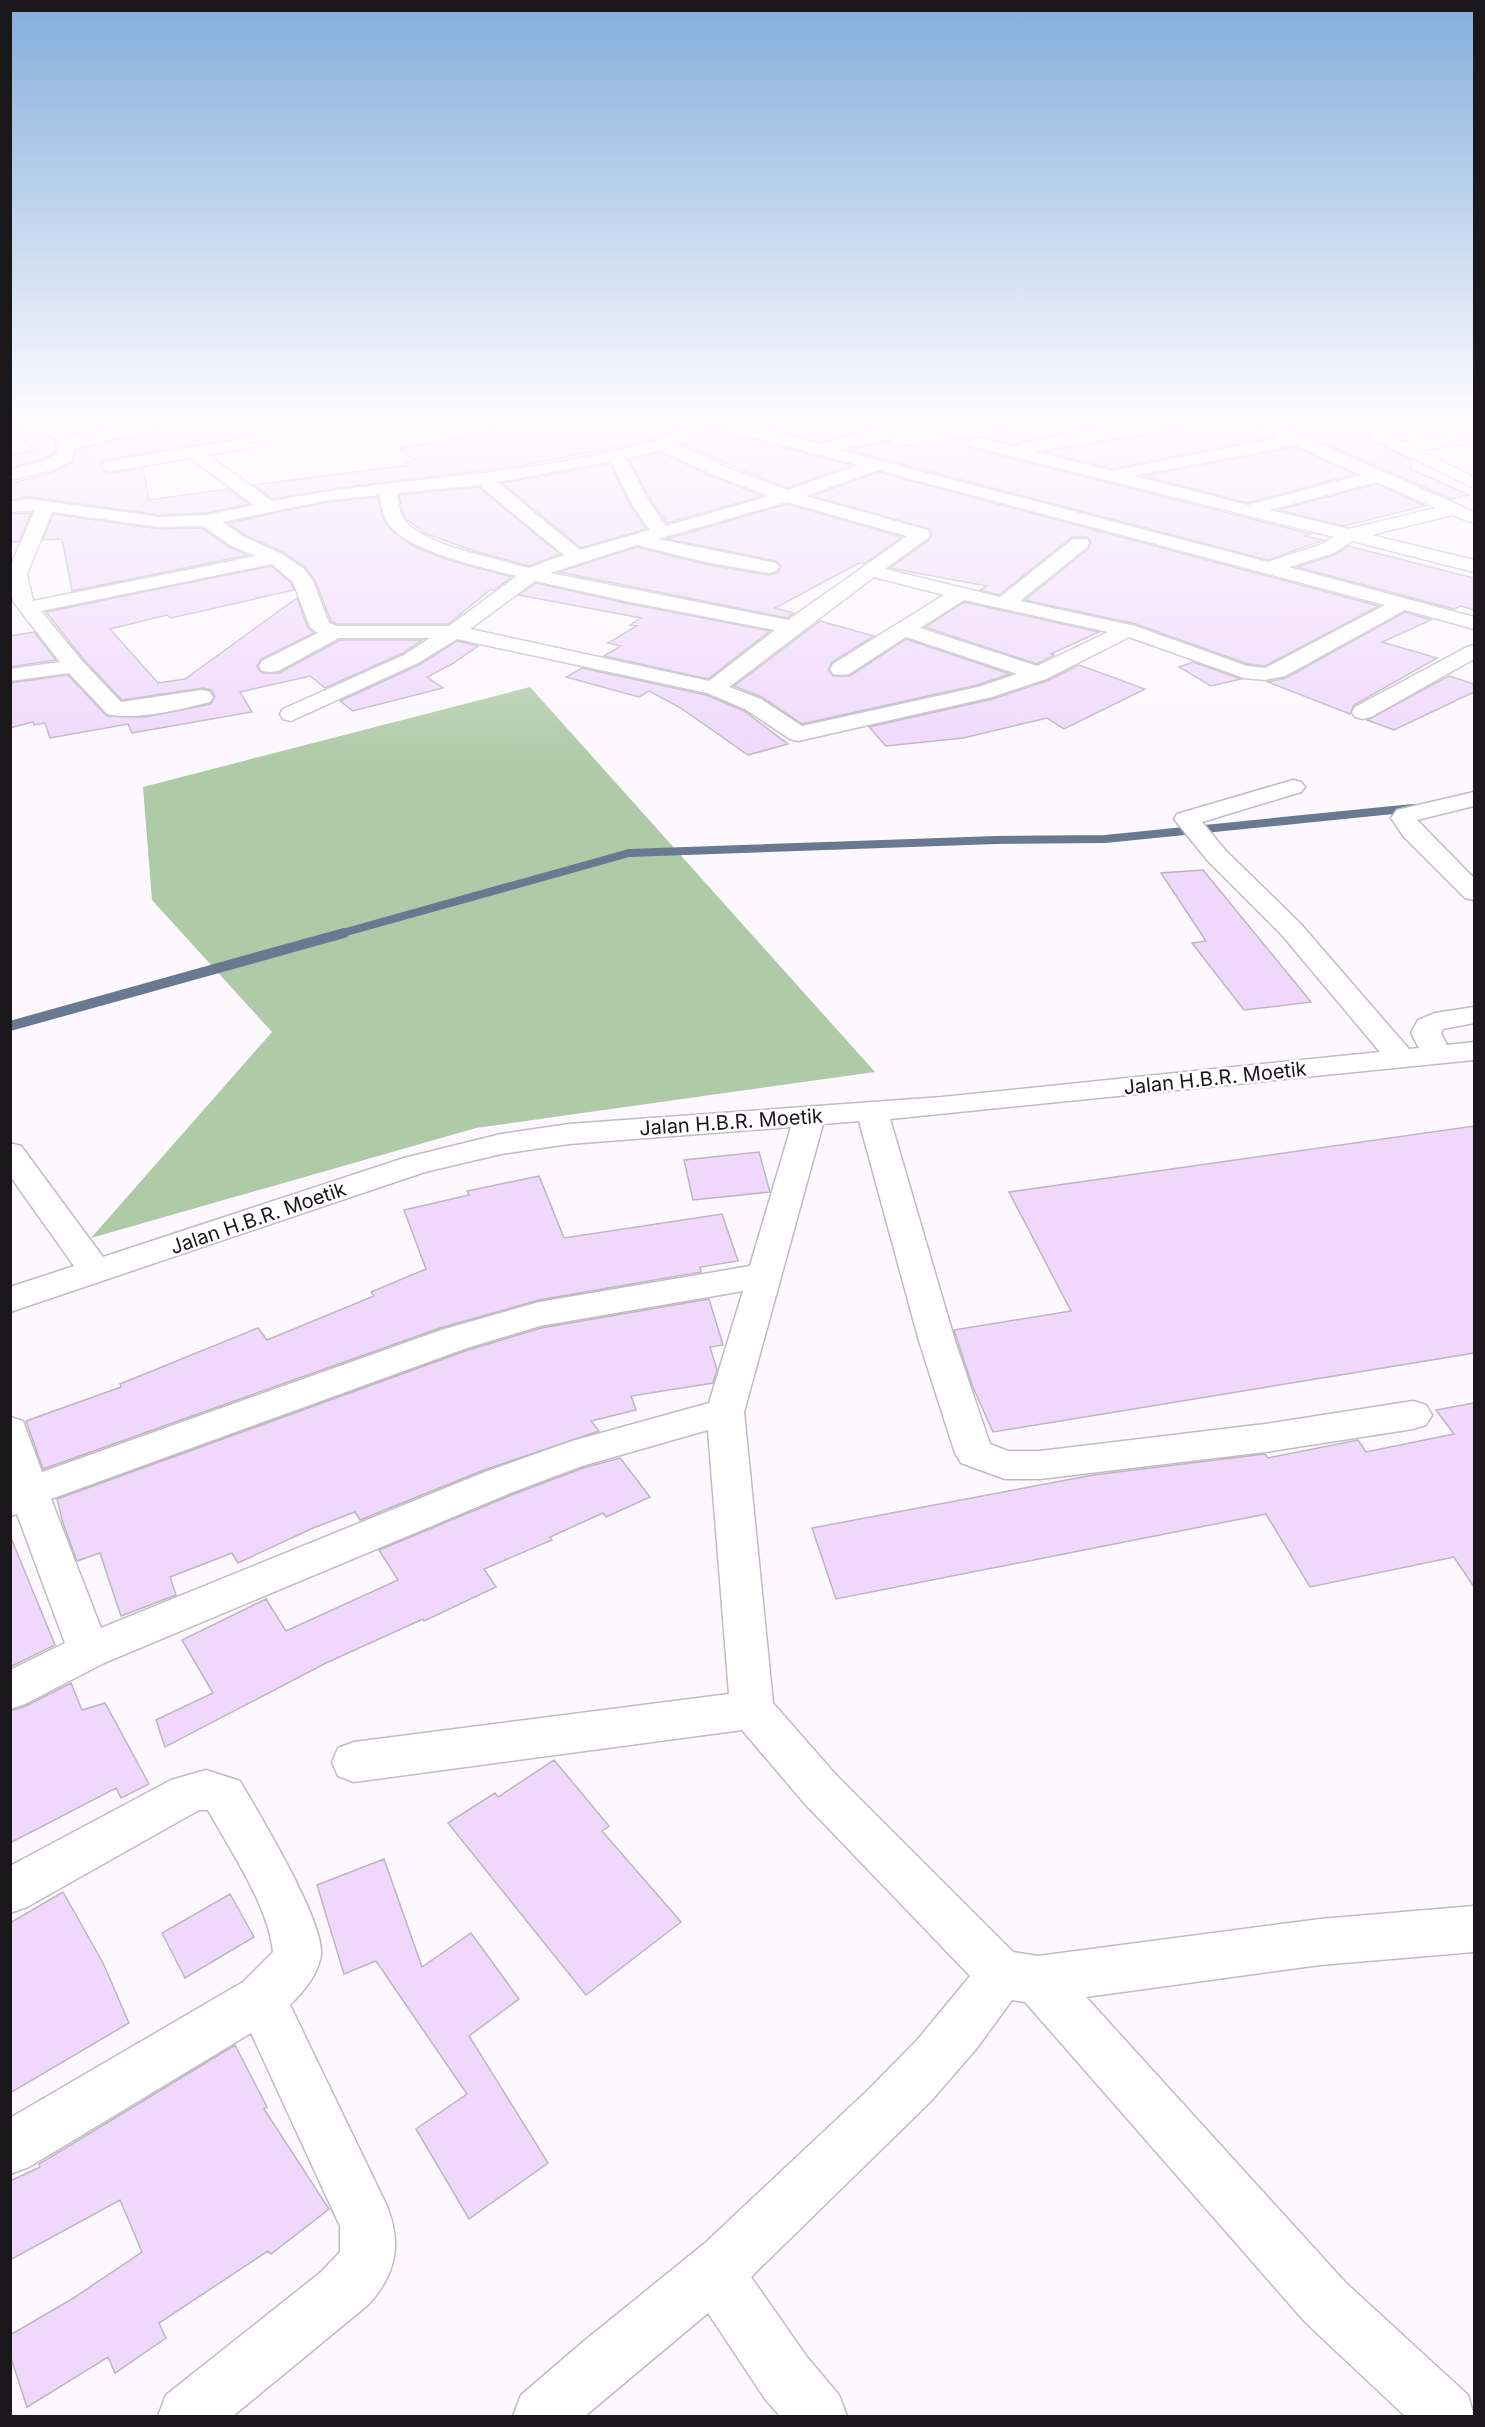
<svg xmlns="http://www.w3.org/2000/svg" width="1485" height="2427" viewBox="0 0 1485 2427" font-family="Inter,sans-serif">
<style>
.forest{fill:#afcaa7}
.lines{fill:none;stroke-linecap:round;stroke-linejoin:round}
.stream-far1{stroke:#687991;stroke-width:8}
.stream{stroke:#687991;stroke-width:10}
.building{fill:#f0d8fd;stroke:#bdb6c0;stroke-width:1.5}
.minor-casing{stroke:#c1bbc4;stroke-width:3}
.minor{fill:#fff;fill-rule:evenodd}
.labels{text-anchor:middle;stroke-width:5;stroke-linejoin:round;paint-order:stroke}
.street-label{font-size:20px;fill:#1a171b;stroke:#fff}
</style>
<rect width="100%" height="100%" fill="#fcf8fe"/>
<path class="forest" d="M530,687L875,1072L476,1128L91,1238L272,1032L152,900L143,787Z"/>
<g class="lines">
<path class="stream-far1" d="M339,934L629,853L996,840L1105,839L1413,808"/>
<path class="stream" d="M10,1026L344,933"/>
</g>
<path class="building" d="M57,422H133L74,436Z
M163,422H206L241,438L105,460L101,465L103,471L111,473L143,468L149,500L228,489L249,504L207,513L159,515L30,497L10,500V484L56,471L72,462L76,450L154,432L162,427Z
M531,422H691L673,432L638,443L519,466L354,486L273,499L254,485L409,465L405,462L414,460L399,449Z
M742,422H888V426L818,442Z
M1044,422H1136L1023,441L1015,445L979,436L969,441L968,444L971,448L1311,534L1304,536L1324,540L1268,560L848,450L890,441L891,448Z
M1194,422H1246L1272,437L1112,469L1043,452L1184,429Z
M1276,422H1407L1408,439L1378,428L1369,431L1367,436L1370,440L1410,459L1411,469L1469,495L1451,499Z
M35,427L56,442L55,453L42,459L12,467L10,455L34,450L12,431Z
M711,429L851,465L787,488L682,445Z
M1295,447L1355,474L1248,503L1143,476Z
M660,452L713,477L763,496L667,523L652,502L629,460Z
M610,464L630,505L646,529L581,548L502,483Z
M878,472L1379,606L1265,666L1248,664L1136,624L1025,600L1088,549L1091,542L1087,537H1072L999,595L980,590L987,586L890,568L929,540L932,535L930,529L812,496Z
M1377,484L1425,506L1344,526L1278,510Z
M478,487L560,554L529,566L474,551L427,534L406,519L402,510L399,495Z
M378,497L382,516L388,527L413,546L448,560L512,577L494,590H490L448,624H337L331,621L315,580L305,567L283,552L245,535L228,523L328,502Z
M787,504L902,537L864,564L859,563L775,608L794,613L787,618L559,572L637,547L704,564L769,575L777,573L781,567L776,561L667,539Z
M31,513L19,542H10V514Z
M53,514L159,529L202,528L229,547L248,555L72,591L62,539L43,540Z
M1348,546L1474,578V610L1461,606L1454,609L1297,567L1335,555Z
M271,566L291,583L294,590L171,618L167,615L110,629L158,683L185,679L297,598L308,628L314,633L261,659L257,667L262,673H279L340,640H422L403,653L325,688L310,676L240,692L252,712L132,733L128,724L50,738L45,723L34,725L33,722L10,728V683L68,675L107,716L145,717L211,704L215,696L211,690L203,688L122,700L84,660L46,612Z
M536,583L630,604L770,631L708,679L604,656L621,646L608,643L637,626L630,625L641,618L519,595Z
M964,602L1099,632L1051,654L1054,655L1037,664L925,627Z
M1405,612L1431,620L1382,642L1437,658L1354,705L1350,714L1268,682L1286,678Z
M820,621L874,636L832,662L828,670L833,676H850L906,639L1010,674L977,685L802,724L762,697L734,686Z
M34,632L56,660L10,667V636Z
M457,641L478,646L452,664L427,677L443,688L353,711L340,701L419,665Z
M1193,662L1241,679L1211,686L1179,667Z
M1079,665L1145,689L1064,729L1047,718L963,738L886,746L869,727L993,699L1047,681Z
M582,668L706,695L744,711L788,744L748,755L679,707L649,691L639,697L566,677Z
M1449,676L1474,684V692L1394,730L1367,720Z
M1203,870L1311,1002L1244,1010L1192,943L1206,941L1161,873Z
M1474,1126V1353L993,1432L972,1385L954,1330L1071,1311L1009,1192Z
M759,1152L770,1192L693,1200L684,1160Z
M539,1176L564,1238L722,1214L738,1261L700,1267L701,1272L539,1300L440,1328L43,1469L26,1421L121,1387L120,1384L258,1328L267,1340L374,1296L371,1292L426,1269L404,1210L469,1195L467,1191Z
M709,1299L723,1345L710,1347L717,1370L713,1383L631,1396L636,1410L591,1421L599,1431L484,1470L360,1520L355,1512L313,1528L238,1563L232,1553L170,1577L176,1595L121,1616L100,1553L77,1561L63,1523L57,1499L468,1350L541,1328Z
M1474,1403V1587L1454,1557L1310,1587L1266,1514L836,1599L812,1528L1093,1475L1265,1454L1268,1458L1358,1440L1366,1452L1454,1434L1436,1410Z
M620,1458L650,1497L606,1517L603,1513L550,1537L552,1540L484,1569L496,1587L424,1621L423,1619L326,1663L165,1747L156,1720L213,1693L182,1640L266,1599L286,1631L398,1580L379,1550L514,1494L583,1468Z
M11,1538L55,1645L10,1667V1539Z
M71,1683L82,1710L105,1703L149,1784L121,1798L116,1788L10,1843V1711L26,1706Z
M554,1760L609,1826L602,1831L681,1922L586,1995L448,1823L495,1793L498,1797Z
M384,1859L422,1967L471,1933L519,1999L469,2036L548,2163L469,2219L416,2129L467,2094L376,1961L344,1974L317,1885Z
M63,1892L103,1963L129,2023L10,2093V1923Z
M230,1894L254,1937L185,1978L162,1933Z
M235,2045L267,2107L264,2109L329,2209L271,2254L268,2251L159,2323L166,2338L115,2373L108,2357L27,2407L10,2355V2335L72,2299L142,2252L120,2200L10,2260V2181L40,2167L39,2164Z"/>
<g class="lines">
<g class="minor-casing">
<path id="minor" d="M33,422H52L73,438L145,422H161V425L154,430L74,448L71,460L55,469L10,480V470L43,461L57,454L58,441Z
M696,422H732L818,444L919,422H950L942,427L838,450L1268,562L1320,545L1334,537L972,446L970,443L978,438L1015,447L1023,443L1152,422H1192L1184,427L1032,451L1112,471L1279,438L1248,422H1270L1474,512V523L1452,515L1371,535L1474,560V572L1352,541L1334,553L1289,567L1474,617V629L1405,610L1285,676L1265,680L1244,678L1129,637L1046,679L992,697L798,741L790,739L745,709L707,693L457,639L418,663L291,721L283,719L280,714L283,709L404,655L430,638H339L278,671L270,672L262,671L259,666L262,661L318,633L310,627L293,582L272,564L41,611L82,661L121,702L202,690L210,692L213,697L210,702C182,709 135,721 107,714L69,673L10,681V669L60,662L15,604L10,594V567L35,510L10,512V502L30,499L159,517L207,515L254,505L190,458L111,471L105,470L103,466L105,462L258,437L266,442L264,445L208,455L272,501C381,479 493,478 601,454C635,446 667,441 696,422ZM711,427L859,465L787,490L726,467L676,445L692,439ZM1295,445L1362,475L1248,505L1133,476ZM660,450L714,475L770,496L666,526L650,503L626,458ZM611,461L632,504L650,530L580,550L497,482ZM878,470L1385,605L1265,668L1247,666L1135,626L1020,601L1087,547L1089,543L1087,539H1073L1000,597L885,569L928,538L930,534L928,530L805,496ZM1377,482L1436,508L1349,529L1269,510ZM479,485L564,555L529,568L517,565C487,556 424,545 404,520C399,513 398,502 397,493ZM380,495C381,506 383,517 390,526C411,552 484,568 517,576L449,626H337L329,623L313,581L304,569L282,554L244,537L222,522L328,500ZM787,502L907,536L788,620L550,573L637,545L705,562L769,573L776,571L779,567L776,563L658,539ZM52,512L159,527L203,526L230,545L256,556L33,601L27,574ZM874,577L944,595L833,664L830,669L833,674L841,675L849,674L906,637L1017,674L978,687L802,726L761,699L729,687ZM535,581L630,602L775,630L709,681L470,629ZM964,600L1108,632L1037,666L920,628Z
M1377,430L1404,442L1474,433V443L1420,450L1474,477V488L1371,438L1369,435L1371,432Z
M1474,645V659L1371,717L1363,719L1355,717L1352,712L1355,707L1467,647Z
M1293,780L1301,782L1305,787L1301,792L1202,822L1226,851L1299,922L1409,1049L1419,1048L1411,1033L1418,1020L1435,1013L1474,1007V1023L1443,1029L1441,1033L1447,1045L1474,1042V1060L890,1119L955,1341L990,1444L1008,1451H1040L1265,1424L1413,1401L1426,1405L1432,1415L1426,1425L1413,1429L1265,1452L1040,1479H1005L961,1463L955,1453L919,1341L859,1121L823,1124L744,1412L773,1703L837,1776L1013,1952L1038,1956L1320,1919L1474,1906V1952L1320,1965L1086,1997L1345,2282L1468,2395L1474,2416H1405L1305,2322L1025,2002L1012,2000L977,2048L931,2101L751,2277L807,2357L839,2395L847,2416H780L765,2399L708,2313L585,2416H513L521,2395L584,2341L705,2243L869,2089L918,2039L970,1976L805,1804L742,1730L354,1782L338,1776L332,1762L338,1748L354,1742L729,1694L708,1430L582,1466L513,1492L104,1663L25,1704L10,1709V1670L65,1643L17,1514L10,1516V1417L23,1421L42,1472L441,1330L539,1302L750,1266L791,1127L569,1144L501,1154L425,1172L10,1312V1287L74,1266L10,1176V1143L21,1146L103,1257L404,1158L501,1134L569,1124L942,1097L1380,1052L1281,934L1208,861L1174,819L1177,814ZM743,1291L709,1403L572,1441L485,1472L101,1628L51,1499L467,1348L540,1326Z
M1474,792V806L1417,820L1474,878V900L1465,898L1404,837L1391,818L1397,810Z
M206,1770L240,1781C259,1814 325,1922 321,1955C318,1975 303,1992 290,2005L386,2204C402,2242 397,2273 369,2304L233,2416H158L166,2395L321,2272L340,2252V2226L251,2033L29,2167L10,2174V2118L243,1982L273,1952C268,1905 231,1852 208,1810H199L27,1907L10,1913V1866L171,1780Z"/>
</g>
<use href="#minor" class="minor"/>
</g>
<linearGradient id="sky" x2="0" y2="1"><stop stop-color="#82adda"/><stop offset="0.55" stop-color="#fefcff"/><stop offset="1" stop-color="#fefcff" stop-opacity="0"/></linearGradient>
<rect width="1485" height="762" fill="url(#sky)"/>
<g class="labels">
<g class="street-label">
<text transform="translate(1215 1078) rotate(-6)" y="7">Jalan H.B.R. Moetik</text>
<text transform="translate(731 1122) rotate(-4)" y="7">Jalan H.B.R. Moetik</text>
<text transform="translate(258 1218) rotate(-19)" y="7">Jalan H.B.R. Moetik</text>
</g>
</g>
<rect width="1485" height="2427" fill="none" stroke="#1a171b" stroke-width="24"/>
</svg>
